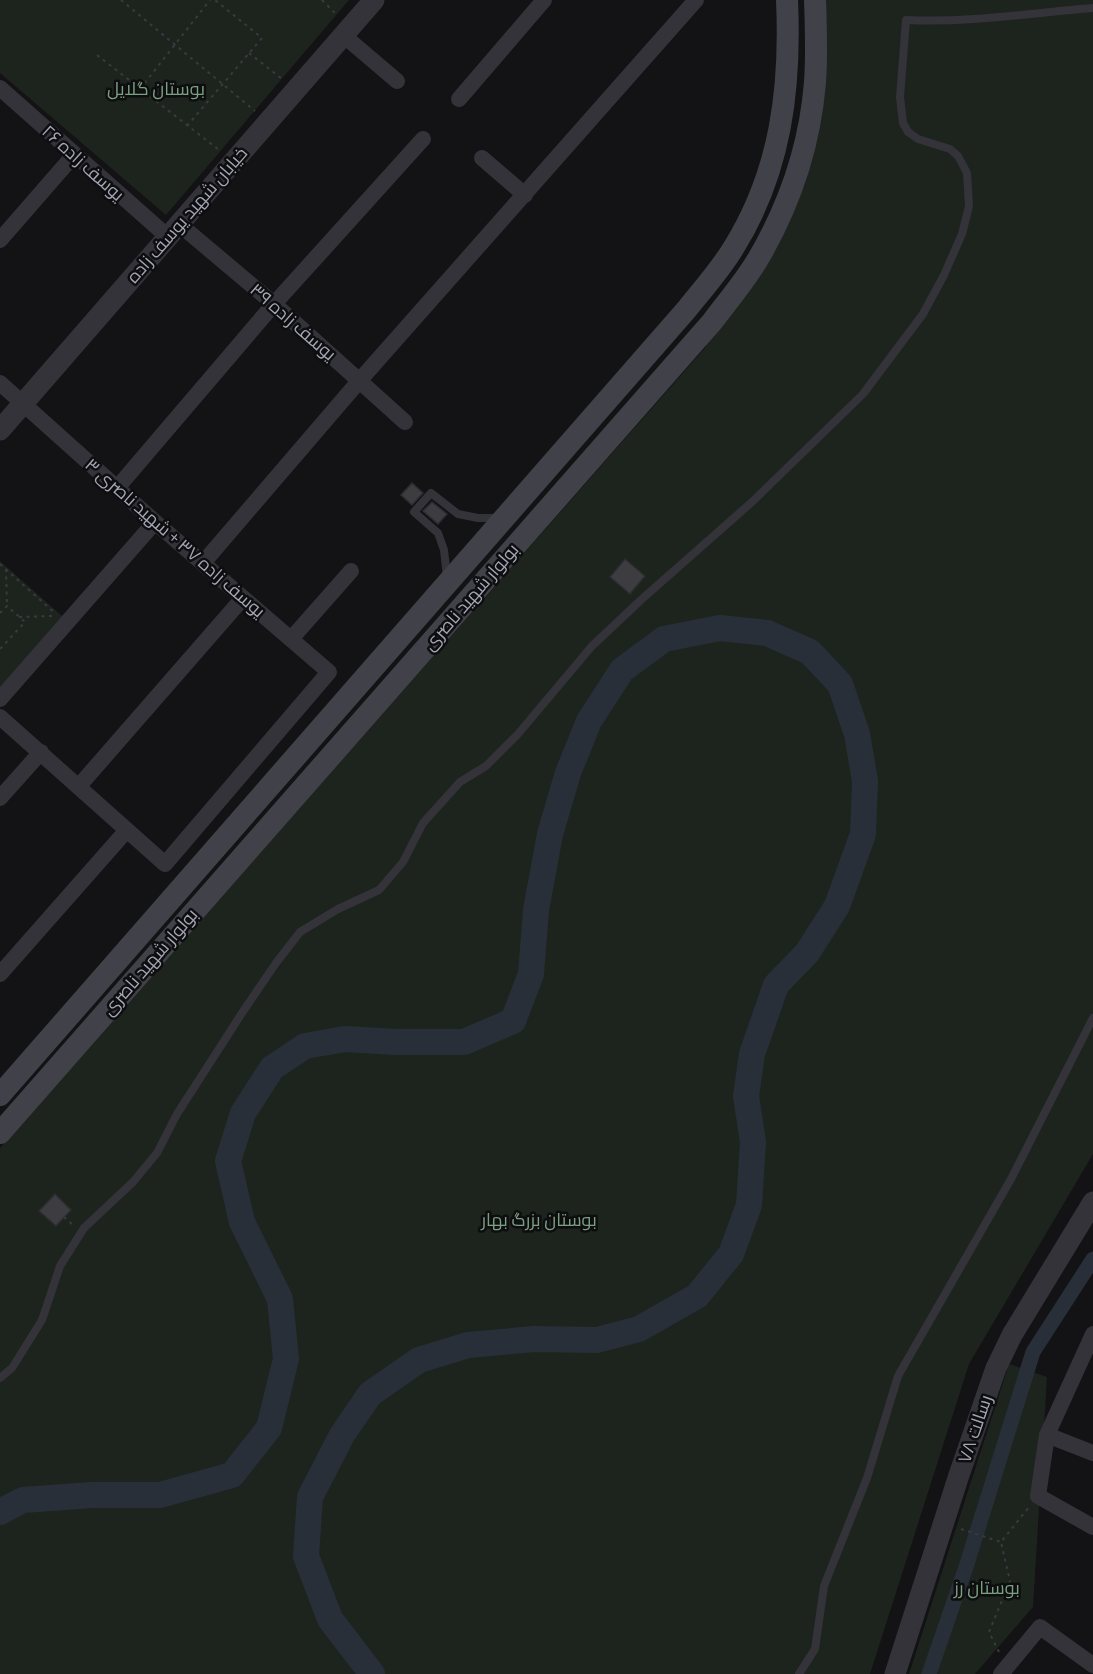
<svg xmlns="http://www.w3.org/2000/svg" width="1093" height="1674" viewBox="0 0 1093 1674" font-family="'Source Sans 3',Cairo,sans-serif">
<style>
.green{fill:#1d241e}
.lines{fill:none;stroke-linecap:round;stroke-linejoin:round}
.canal{stroke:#292f38;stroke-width:15}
.river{stroke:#292f38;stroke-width:26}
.building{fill:#3d3c41;stroke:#2d2c30;stroke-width:1.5}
.path{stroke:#393a40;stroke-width:2;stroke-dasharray:3 4.5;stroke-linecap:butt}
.service{stroke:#333339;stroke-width:8}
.minor{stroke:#333339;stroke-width:16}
.tertiary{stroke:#333339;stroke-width:21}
.secondary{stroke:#414249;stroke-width:22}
.labels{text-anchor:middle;stroke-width:5;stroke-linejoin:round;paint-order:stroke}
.park-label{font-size:18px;fill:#7aa082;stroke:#0e0d0f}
.street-label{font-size:18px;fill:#a4a6b5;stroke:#0e0d0f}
</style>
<rect width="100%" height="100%" fill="#131214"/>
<path class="green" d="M0,0H349L166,215L0,73Z
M821,0H1093V1154L969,1364L870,1674H0V1148L704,349L764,260L801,182Z
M0,561L62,616L0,687Z
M1009,1364L1047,1377L1033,1607L975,1674H909Z"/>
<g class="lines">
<path class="canal" d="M929,1674L966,1567L1033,1352L1093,1259"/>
<path class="river" d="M0,1512L23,1500L92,1495H160L232,1475L269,1428L286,1359L280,1299L242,1222L228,1161L243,1113L272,1068L305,1046L345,1039L395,1042H464L513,1021L531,974L536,910L550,834L568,773L589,721L622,670L664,639L720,628L767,633L810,652L840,684L857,734L865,781L863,834L837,906L807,953L776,985L752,1054L746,1096L753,1142L749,1205L731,1254L697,1296L639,1329L597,1340L534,1339L468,1345L419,1360L370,1394L342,1435L310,1497L306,1556L330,1619L372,1674"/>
</g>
<path class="building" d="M412,483L423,493L412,505L401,495Z
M432,502L447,514L438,524L423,511Z
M625,559L645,576L630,594L610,577Z
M55,1194L71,1210L56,1226L39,1211Z"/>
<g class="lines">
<path class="path" d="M121,0L255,111
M322,0L337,15
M249,53L282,79
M97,55L219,150
M140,89L210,0
M187,126L262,38L215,0
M0,564L56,614
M6,569L7,606
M0,613L7,606L25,622L0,649
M19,617L52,616
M64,1217L73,1225
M961,1529L1001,1542
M999,1652L989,1632L1010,1581L1001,1542L1029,1507"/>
<path class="service" d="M447,577L444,550L438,533L414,512L431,493L458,514L478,518H501
M0,1378L12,1368L42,1320L60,1266L84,1228L133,1182L157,1153L177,1114L242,1013L276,963L300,932L338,909L379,890L403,862L423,823L460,782L486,766L518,734L592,646L642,599L752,502L863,394L923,314L944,275L962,234L969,206L967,173L958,156L950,149L918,139L908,132L903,123L900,97L906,20C969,23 1031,13 1093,8
M799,1674L815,1649L824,1586L867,1478L898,1376L1011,1179L1093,1018"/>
<path class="minor" d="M343,35L397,81
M0,88L168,237
M459,99L544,0
M482,158L525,195
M179,224L274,304L405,422
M0,240L74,155
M0,383L155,522L329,672L165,864L0,717
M117,488L274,304L423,139
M203,563L360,380L696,0
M291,639L351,571
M0,699L155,522
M79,786L243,598
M0,798L41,752
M0,974L127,830
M1093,1334L1047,1435L1038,1496L1093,1527
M1047,1435L1093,1453
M1001,1674L1040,1627L1093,1665"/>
<path class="tertiary" d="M0,430L374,0
M895,1674L959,1475L996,1368L1012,1335L1093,1202"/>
<path class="secondary" d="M0,1095L687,309C703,289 721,269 734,247C781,171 791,88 787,0
M0,1133L712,322C727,302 745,281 758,259C789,206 810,145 815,82C817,55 816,27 815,0"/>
</g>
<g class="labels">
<g class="park-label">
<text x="156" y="95">بوستان گلایل</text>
<text x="539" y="1226">بوستان بزرگ بهار</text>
<text x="987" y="1594">بوستان رز</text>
</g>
<g class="street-label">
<text transform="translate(83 163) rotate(42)" y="6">یوسف زاده ۲۶</text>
<text transform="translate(187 215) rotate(-49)" y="6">خیابان شهید یوسف زاده</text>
<text transform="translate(293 322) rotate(41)" y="6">یوسف زاده ۳۹</text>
<text transform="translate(175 538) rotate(41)" y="6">یوسف زاده ۳۷ + شهید ناصری ۳</text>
<text transform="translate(471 597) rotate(-49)" y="6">بولوار شهید ناصری</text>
<text transform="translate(150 962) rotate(-49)" y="6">بولوار شهید ناصری</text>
<text transform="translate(975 1429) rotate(-71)" y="6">رسالت ۷۸</text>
</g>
</g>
</svg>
